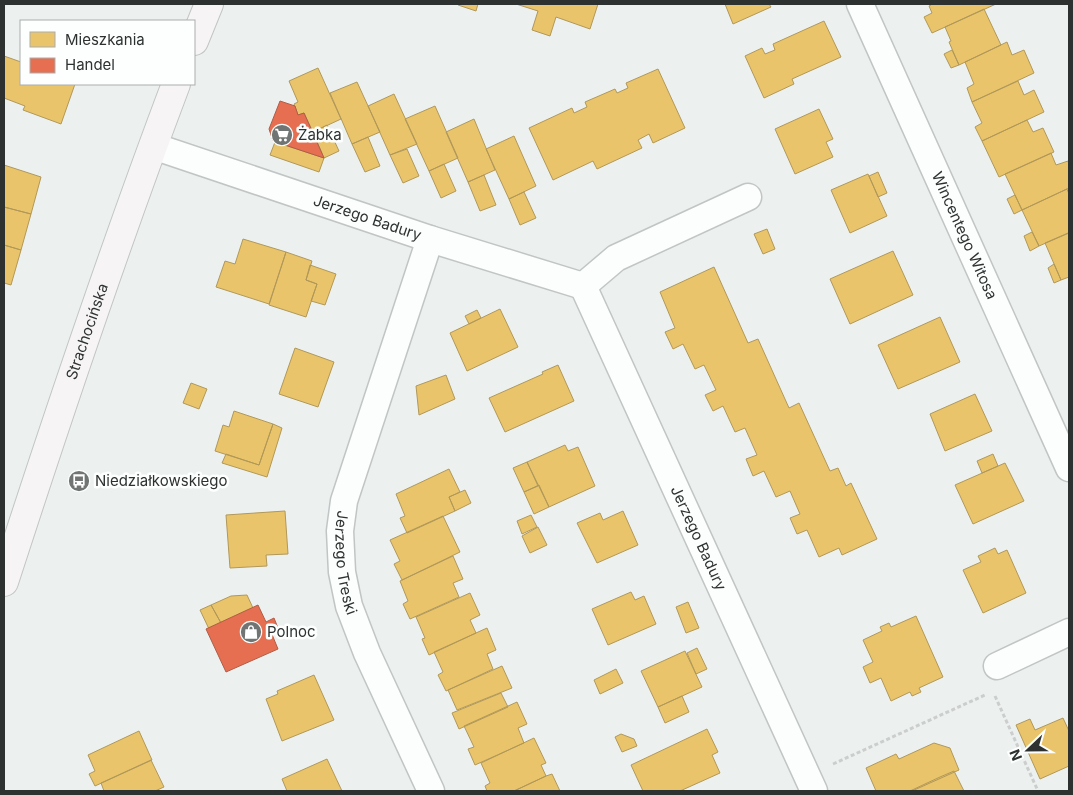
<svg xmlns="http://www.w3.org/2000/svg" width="1073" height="795" viewBox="0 0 1073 795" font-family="Inter,sans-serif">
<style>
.homes{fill:#e9c46a;stroke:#b19859}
.shops{fill:#e76f51;stroke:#af5d47}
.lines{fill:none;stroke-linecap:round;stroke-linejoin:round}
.street-casing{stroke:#c1c5c4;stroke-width:29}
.secondary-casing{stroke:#c1c5c4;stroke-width:30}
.path{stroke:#cccecd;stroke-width:3;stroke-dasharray:4 2.5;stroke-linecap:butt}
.street{stroke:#fcfdfd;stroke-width:26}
.secondary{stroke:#f6f4f5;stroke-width:28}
.labels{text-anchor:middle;stroke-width:5;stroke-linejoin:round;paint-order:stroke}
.poi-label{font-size:15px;fill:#2d3231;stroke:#fdfffe;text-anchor:start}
.street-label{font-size:15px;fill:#2d3231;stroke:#fdfffe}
</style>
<rect width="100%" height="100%" fill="#ecf1f0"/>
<path class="homes" d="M458,4H478L476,11L458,5Z
M516,4H598L590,29L556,17L550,36L532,30L538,11Z
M725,4H769L771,7L733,24Z
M930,4H996L932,33L924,17L932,13L929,6L931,5Z
M984,9L1001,45L959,65L949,42L951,41L945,27Z
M824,21L841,57L792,79L794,84L764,98L745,56L762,48L765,54L775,50L773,44Z
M1007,42L1012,55L1024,50L1034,73L972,102L967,88L974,84L965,62Z
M952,50L959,65L951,68L944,54Z
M4,56L21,62V84H75L61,124L23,110L25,106L4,98Z
M318,68L341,119L313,132L304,113L298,115L294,104L298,102L289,81Z
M658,69L685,128L653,143L649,134L638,140L642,148L597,169L593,161L553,180L529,128L572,108L574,113L587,107L585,102L615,89L617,93L628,88L626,83Z
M1018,81L1024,95L1034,90L1044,112L982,141L975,127L982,123L972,102Z
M357,82L380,132L352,144L330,93Z
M394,94L417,144L390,155L368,106Z
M435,106L458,158L429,171L405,119Z
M819,109L833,139L826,142L833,157L795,174L775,129Z
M474,119L495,170L468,182L446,132Z
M1027,120L1033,132L1043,128L1054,152L999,177L982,141Z
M327,125L339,151L324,158L313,132Z
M514,136L536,186L509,199L486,149Z
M368,137L380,166L365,172L352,144Z
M275,142L324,158L319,172L270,155Z
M407,149L419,176L403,183L390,155Z
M1051,153L1056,165L1068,161L1069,165V188L1022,210L1005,174Z
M444,164L456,191L441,198L429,171Z
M4,165L41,177L31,214L4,207Z
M878,172L887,193L878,197L869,176Z
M868,174L887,216L850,233L831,190Z
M484,175L496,205L480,211L468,182Z
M1067,189L1069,194V233L1039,246L1022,210Z
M524,192L536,218L520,225L509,199Z
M1015,195L1022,210L1014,214L1007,199Z
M4,207L31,214L21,250L4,245Z
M767,229L775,249L763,254L754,234Z
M1032,232L1039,246L1030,251L1024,236Z
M1068,233H1069V277L1061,280L1045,243Z
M243,239L286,252L269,304L216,287L225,261L235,264Z
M4,245L21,250L11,285L4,283Z
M893,251L913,295L850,324L830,279Z
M286,252L312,261L306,280L317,284L306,317L269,305Z
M1054,264L1061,280L1054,283L1048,268Z
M310,265L336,274L325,305L311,301L317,284L306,280Z
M714,267L748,343L758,339L789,408L799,403L830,471L838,468L846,486L851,483L877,539L842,555L839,548L819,557L807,530L797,534L790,518L800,514L790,491L776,497L764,471L753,476L746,459L757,455L745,428L735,432L723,406L713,411L705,395L716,390L704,365L695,369L683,344L673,349L665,332L675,328L660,292Z
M500,309L518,347L467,371L450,333Z
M477,310L481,318L469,324L465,316Z
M940,317L960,362L898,389L878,345Z
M295,348L334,362L318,407L279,394Z
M558,365L574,401L505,432L489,398L543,374L542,372Z
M446,375L455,399L419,415L416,386Z
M191,383L207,389L199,409L183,403Z
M975,394L992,431L945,451L930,414Z
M234,411L273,424L259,465L215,451L223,425L229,427Z
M273,424L282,428L267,477L222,463L226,454L259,465Z
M565,445L568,451L578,447L595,486L549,507L527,462Z
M993,454L998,466L982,473L977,461Z
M527,462L538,486L524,492L513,468Z
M1005,463L1024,501L973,524L955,485Z
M449,469L460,492L449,497L455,511L407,533L400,518L405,516L396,494Z
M539,485L549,507L534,514L524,492Z
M465,490L471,503L455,511L449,497Z
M285,511L288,554L266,555L267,566L230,568L226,515Z
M623,511L638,545L597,563L577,523L600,513L603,520Z
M531,515L537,527L522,534L517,521Z
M443,516L460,552L402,580L394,564L400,561L390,540Z
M538,527L547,545L530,553L522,536Z
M995,548L998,554L1007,550L1026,593L983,613L963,570L981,562L978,556Z
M453,556L463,579L453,583L459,597L410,619L403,604L408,601L400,581Z
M631,592L635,600L644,596L656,624L608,645L592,609Z
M470,593L480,615L470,620L476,633L429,655L422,639L425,638L416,617Z
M247,595L253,608L221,623L211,605L231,596Z
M688,602L699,628L686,633L676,607Z
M211,605L221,623L209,629L200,610Z
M916,616L943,677L919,688L921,692L912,696L910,692L891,701L881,678L870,683L863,667L873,662L863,640L882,631L880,627L889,623L891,627Z
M487,628L496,650L487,654L493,669L446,691L438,675L443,672L434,652Z
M697,648L707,669L696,674L687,653Z
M685,651L702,687L658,707L641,671Z
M502,666L512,688L457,710L448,690Z
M616,669L623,683L600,694L594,680Z
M314,675L334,720L282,741L266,699L278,694L277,691Z
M501,693L508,707L459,729L452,713Z
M682,696L689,712L665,723L658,707Z
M517,702L527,724L518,728L524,743L475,765L468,749L474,747L464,726Z
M1063,718L1069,731V766L1040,779L1016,725L1030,719L1035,730Z
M707,729L718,752L712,755L720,773L680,791H643L631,765Z
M139,731L152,760L95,786L89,774L95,771L88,755Z
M621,734L634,739L637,746L622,752L615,737Z
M534,738L546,763L541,765L546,776L514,791H487L485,786L490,783L481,763Z
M934,743L950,748L959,770L912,791H876L866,768L896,754L899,759Z
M327,759L342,791H287L282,779Z
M151,760L164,787L155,791H104L101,783Z
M954,771L964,791H910L940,777Z
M552,774L560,791H514L546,776Z"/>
<path class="shops" d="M280,101L295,106L298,115L304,113L324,158L273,141L269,129Z
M258,605L266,622L274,618L278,628L271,632L278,649L226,672L206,629Z"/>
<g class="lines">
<g class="street-casing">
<g id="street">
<path id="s1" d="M860,4L1069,468"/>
<path id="s2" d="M153,146L430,239L583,286"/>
<path id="s3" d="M748,197L616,258L583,286L814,791"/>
<path id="s4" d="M430,239L344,501L340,531L342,572L349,606L367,653L431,791"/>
<path d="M997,666L1069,632"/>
</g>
</g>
<g class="secondary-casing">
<g id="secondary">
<path d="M194,41L209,4"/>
<path id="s5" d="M4,582C58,415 114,248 176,84"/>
</g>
</g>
<path class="path" d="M995,696L1038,791
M833,764L985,695"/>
<use href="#street" class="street"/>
<use href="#secondary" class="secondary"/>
</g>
<defs>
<g id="supermarket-disc" transform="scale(1.125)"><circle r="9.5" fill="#707574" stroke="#fdfffe"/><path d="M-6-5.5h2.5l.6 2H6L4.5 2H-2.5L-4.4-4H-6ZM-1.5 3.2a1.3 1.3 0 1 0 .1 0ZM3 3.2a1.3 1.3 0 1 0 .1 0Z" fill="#fff"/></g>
<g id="bus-disc" transform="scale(1.125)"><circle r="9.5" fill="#707574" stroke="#fdfffe"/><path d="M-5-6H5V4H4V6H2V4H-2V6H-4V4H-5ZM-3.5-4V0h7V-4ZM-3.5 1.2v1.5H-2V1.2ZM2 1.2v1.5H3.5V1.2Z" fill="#fff"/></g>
<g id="shop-disc" transform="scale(1.125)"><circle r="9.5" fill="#707574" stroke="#fdfffe"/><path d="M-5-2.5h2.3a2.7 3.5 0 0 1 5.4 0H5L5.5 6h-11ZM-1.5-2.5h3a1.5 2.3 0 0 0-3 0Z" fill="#fff"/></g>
</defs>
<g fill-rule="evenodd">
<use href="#supermarket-disc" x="282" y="135"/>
<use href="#bus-disc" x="79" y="481"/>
<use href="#shop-disc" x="251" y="632"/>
</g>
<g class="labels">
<g class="poi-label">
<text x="298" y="140">Żabka</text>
<text x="95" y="486">Niedziałkowskiego</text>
<text x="267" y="637">Polnoc</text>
</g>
<g class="street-label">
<text dy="5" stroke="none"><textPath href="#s2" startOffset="226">Jerzego Badury</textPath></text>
<text dy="5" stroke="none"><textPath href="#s1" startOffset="254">Wincentego Witosa</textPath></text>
<text dy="5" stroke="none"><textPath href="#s5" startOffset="264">Strachocińska</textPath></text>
<text dy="5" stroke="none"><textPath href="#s3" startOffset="466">Jerzego Badury</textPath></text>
<text dy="5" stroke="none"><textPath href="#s4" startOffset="338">Jerzego Treski</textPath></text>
</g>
</g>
<rect width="1073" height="795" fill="none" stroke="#2d3231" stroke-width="10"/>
<rect x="20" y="20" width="175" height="65" fill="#fdfffe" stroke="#aaadac"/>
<rect x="30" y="32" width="25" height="15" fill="#e9c46a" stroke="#aaadac"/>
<text x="65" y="45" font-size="15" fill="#2d3231">Mieszkania</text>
<rect x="30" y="58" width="25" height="15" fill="#e76f51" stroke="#aaadac"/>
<text x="65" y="70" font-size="15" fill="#2d3231">Handel</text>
<g transform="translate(1028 750) rotate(248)" stroke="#fdfffe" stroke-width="4" paint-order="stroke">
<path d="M0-4L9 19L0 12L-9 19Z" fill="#2d3231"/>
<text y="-8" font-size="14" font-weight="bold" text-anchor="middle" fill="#2d3231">N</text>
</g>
</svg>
